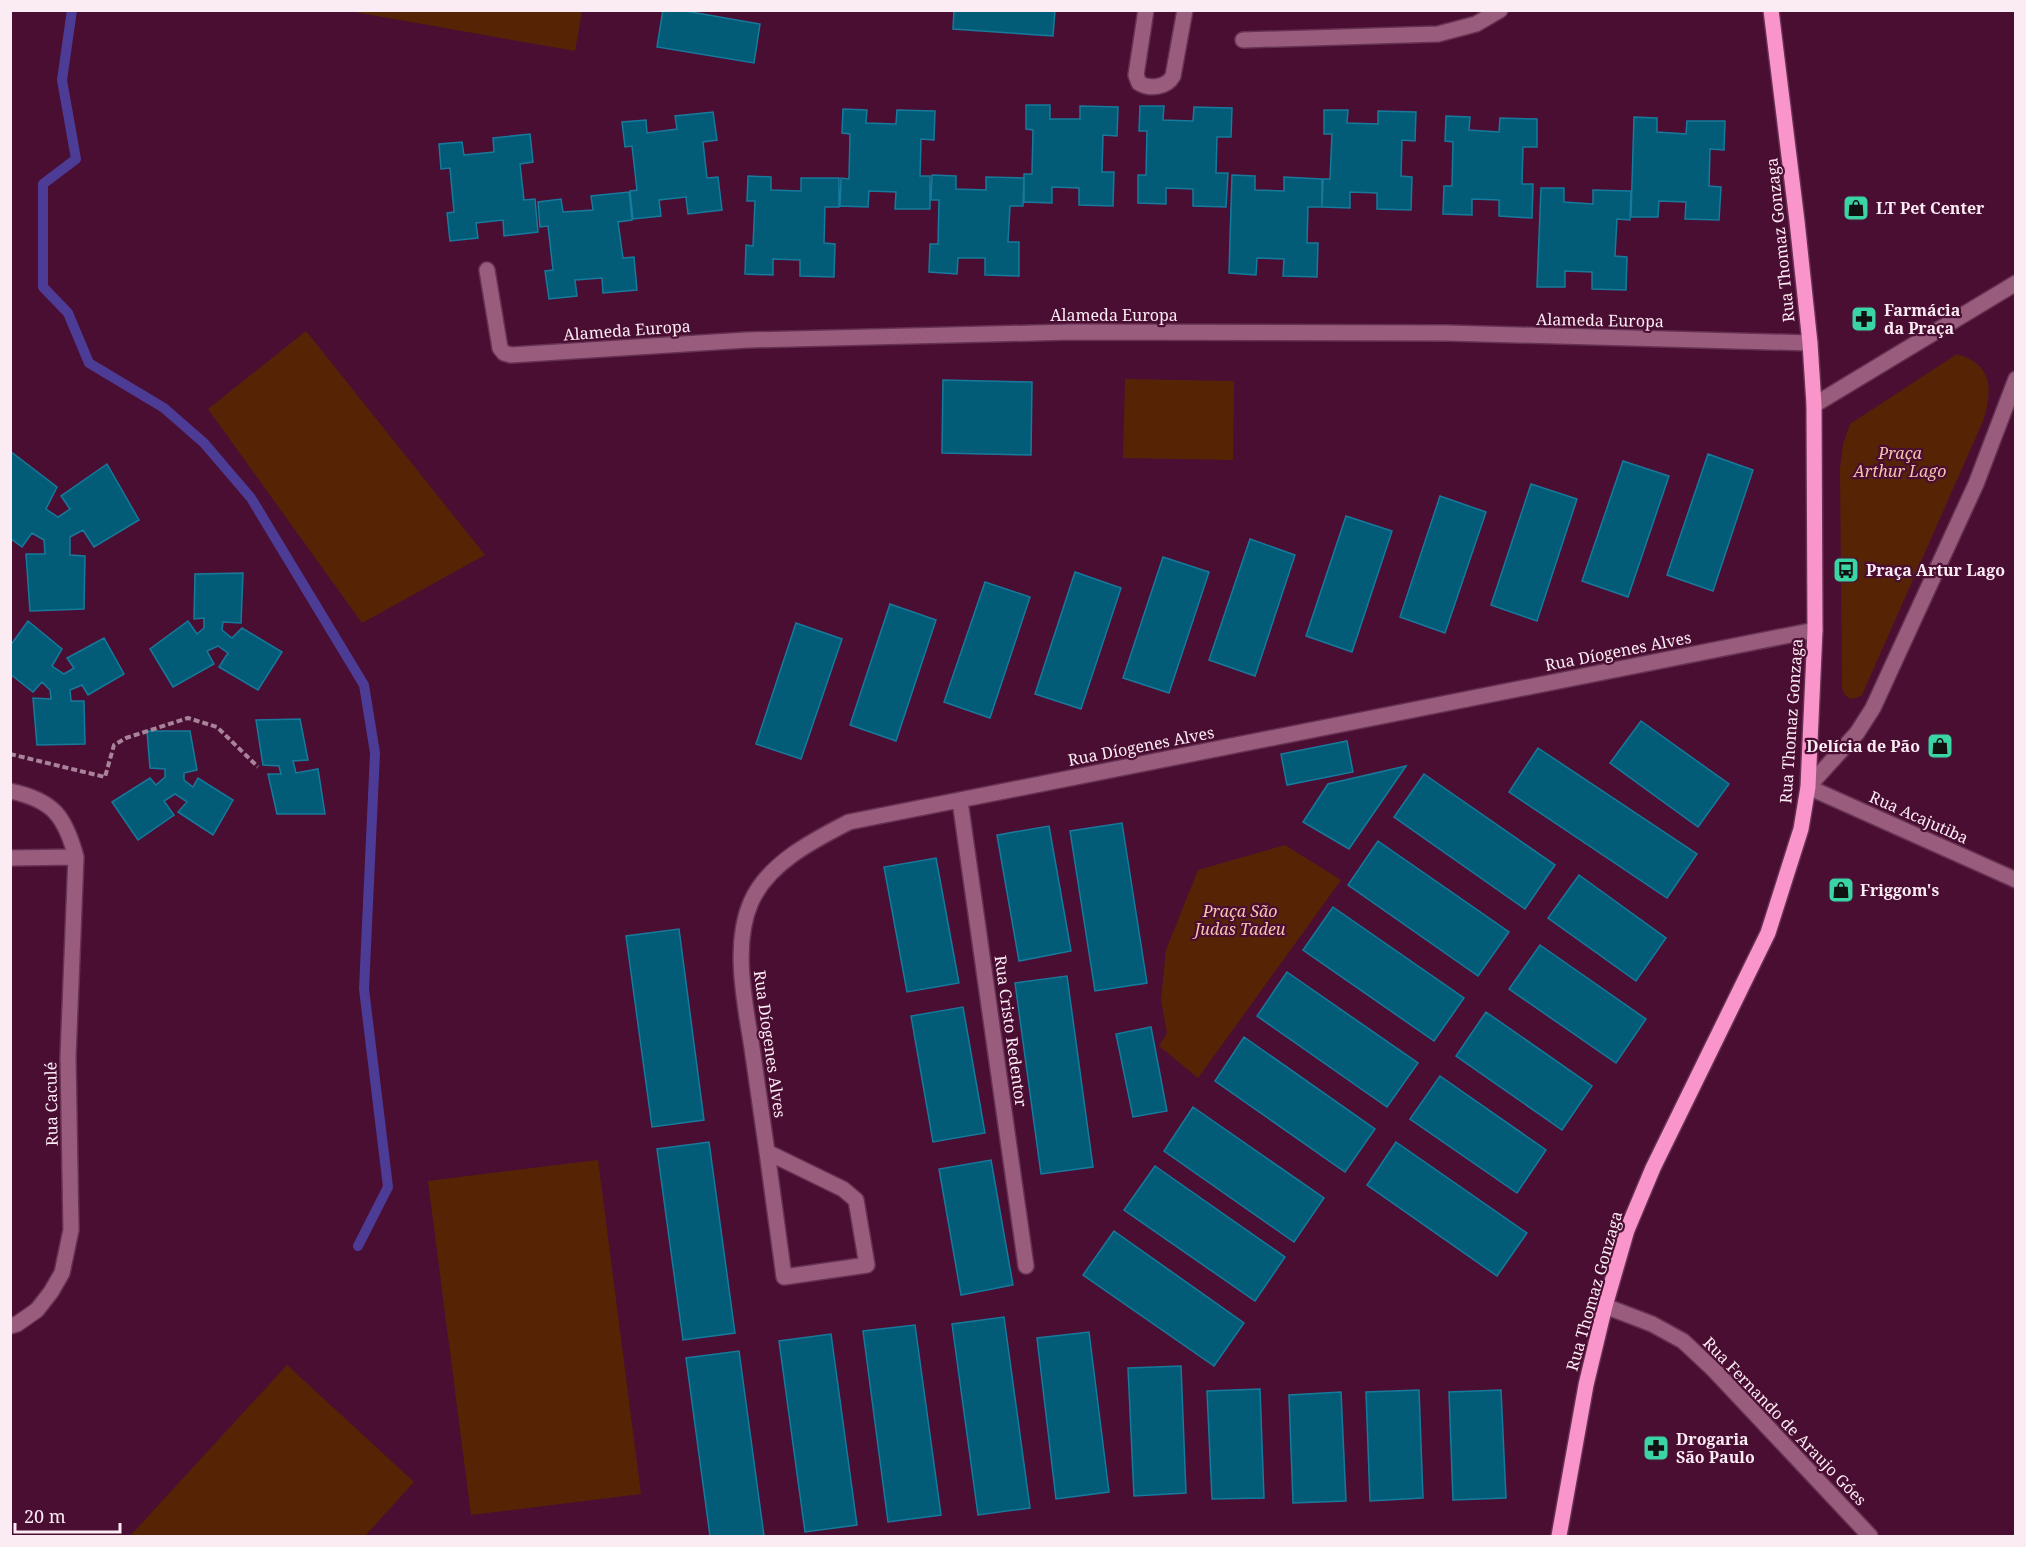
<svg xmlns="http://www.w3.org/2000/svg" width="2026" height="1547" viewBox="0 0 2026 1547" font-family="'Noto Serif',serif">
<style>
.green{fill:#562405}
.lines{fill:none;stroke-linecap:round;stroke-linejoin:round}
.stream{stroke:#4d3c96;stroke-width:10}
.building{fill:#035c77;stroke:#177a9c;stroke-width:1.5}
.minor-casing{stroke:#663152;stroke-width:18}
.major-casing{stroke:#663152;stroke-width:18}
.path{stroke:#a88399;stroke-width:4;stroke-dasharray:6 3;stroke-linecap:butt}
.minor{stroke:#995c7c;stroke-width:15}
.major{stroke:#fa95cb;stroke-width:15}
.labels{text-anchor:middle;stroke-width:4.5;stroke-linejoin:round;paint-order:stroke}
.poi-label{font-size:16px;font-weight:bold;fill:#fbebf3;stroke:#4a0e33;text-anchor:start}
.street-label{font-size:16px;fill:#fbebf3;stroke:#4a0e33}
.park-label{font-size:16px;font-style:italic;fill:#f7c4ab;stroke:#4a0e33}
</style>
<rect width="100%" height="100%" fill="#4a0e33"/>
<path class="green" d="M349,11H582L575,51Z
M306,331L485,555L362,623L208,409Z
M1957,354C1993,365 1993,389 1983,421L1862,695L1856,698L1850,699L1844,694L1842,688L1840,468L1843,444L1850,424Z
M1125,379L1234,381L1233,460L1123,458Z
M1285,845L1341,880L1198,1078L1159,1046L1167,1033L1161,1000L1166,950L1198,870Z
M598,1160L641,1494L471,1515L428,1181Z
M287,1365L414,1482L365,1536H130Z"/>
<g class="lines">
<path class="stream" d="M72,10L62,80L76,159L43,184V287L68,313L89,363L164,408L204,443L251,498L364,685L375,753L364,989L388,1187L358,1246"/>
</g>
<path class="building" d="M663,10H680L760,24L754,63L657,47Z
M954,10H1055L1053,36L953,29Z
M1026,105H1050V119H1080V106L1118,107L1117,136L1103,135L1102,172H1114L1113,206L1079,205V188L1052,187V203L1024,202V174H1032L1033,130L1026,129Z
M1140,106H1164L1163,120L1193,121L1194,107L1232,108L1231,137H1217L1216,173H1228L1226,207L1193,206V189L1166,188V204L1138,203V175H1146L1147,131H1139Z
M843,109L867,110L866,123L896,124L897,110L935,111L934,140L921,139L920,176H930V209H895L896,192L869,191L868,207L840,206L841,178L849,179L850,134L842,133Z
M1324,110H1348L1347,123L1378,124V111L1416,112L1415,141L1402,140L1401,176L1412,177L1411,210L1377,209V193L1350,192V208L1322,207L1323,179H1330L1332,134H1324Z
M713,112L717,140L703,142L707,178L718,177L722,210L688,214L686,197L659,200L661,216L633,219L630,191L637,190L632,146L625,147L622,122L646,120L647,133L677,129L675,116Z
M1446,116L1470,117L1469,130L1499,132L1500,118L1537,119V147H1523L1522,184H1533L1532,218L1499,216V200L1472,199V215L1443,214L1444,186H1452L1453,142L1445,141Z
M1634,117L1657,118V132L1686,134L1687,121H1725L1724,150L1710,149L1709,186L1721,187L1719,220L1685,219L1686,202L1659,201L1658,217H1631Z
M530,134L533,162L520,164L524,200L535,199L538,232L504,236L503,220L476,223L478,238L450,241L447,213L454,212L450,168L441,169L439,144L462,142L464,155L494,152L493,138Z
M932,175L956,176V189L986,190V177L1024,178L1023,206H1010L1008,242H1019V276L985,275V258H958L957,274L929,272L930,244H938L939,200H931Z
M1232,175L1255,176V190L1284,191V177L1322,179V207H1308L1307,243H1318L1317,277L1283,276L1284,259L1257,258L1256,275L1229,273Z
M748,176L771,177V190L801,191V178H839V207H825L824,243L835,244L834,277L800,276V260L773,259V275L745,274L746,245L753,246L755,201H747Z
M1541,188H1564V202L1593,204V190L1631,191L1630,220L1617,219L1615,256L1627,257L1626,290L1592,289V272L1565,271V287H1537Z
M629,192L632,220L618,222L623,258L634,257L637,290L603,293L602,278L575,280L577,296L549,299L545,271L553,270L548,226L540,227L538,202L561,199L563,212L593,210L591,196Z
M943,380L1032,382L1031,455L942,453Z
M10,451L57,487L46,509L58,517L70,509L61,496L107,464L139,520L94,547L83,530L70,537V555L85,556L84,609L30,611L26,554H45L44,540L32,533L22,547L10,538Z
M1708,454L1753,470L1713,591L1667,575Z
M1623,461L1669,476L1628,597L1582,581Z
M1531,484L1577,499L1537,621L1491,605Z
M1440,496L1486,512L1445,633L1400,617Z
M1346,516L1392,531L1352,652L1306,636Z
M1250,539L1295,555L1255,676L1209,660Z
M1163,557L1209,572L1169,693L1123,678Z
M1075,572L1121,588L1081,709L1035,694Z
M243,573L241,623L223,622L222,630L232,638L242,628L282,652L258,690L219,667L228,653L218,646L207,651L214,664L173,687L150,649L188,621L197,634L204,628V618L194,619L195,574Z
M985,582L1030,597L990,718L944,702Z
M890,604L936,620L896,741L850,725Z
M28,621L62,649L52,666L64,674L74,668L67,658L104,638L124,674L88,695L82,685L70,690L71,701H84L85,744L37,745L33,698L51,699L50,690L42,682L33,692L10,674V646Z
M796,623L842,639L801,759L756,744Z
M300,719L308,760L293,761L296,773L318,769L325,814H277L268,774H281L279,766L263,765L256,720Z
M1641,721L1729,784L1698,827L1610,763Z
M147,731H190L197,770L184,773V780L193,787L198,778L233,800L213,835L178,812L187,802L175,794L164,801L174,815L138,840L112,802L150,778L156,785L165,777V769L150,768Z
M1347,741L1353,772L1287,785L1281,754Z
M1538,748L1697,854L1667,898L1509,792Z
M1406,766L1349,849L1303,822L1328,784Z
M1424,774L1555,865L1525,909L1394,817Z
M1122,823L1147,983L1095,991L1070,831Z
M1049,826L1071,951L1019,961L997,835Z
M1378,841L1509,932L1478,976L1348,885Z
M936,858L959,983L907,992L884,867Z
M1579,875L1666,938L1636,981L1548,918Z
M1333,907L1464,998L1434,1041L1303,950Z
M679,929L704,1120L652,1127L626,936Z
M1540,945L1646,1019L1616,1063L1509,989Z
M1287,972L1418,1063L1387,1107L1257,1016Z
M1067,976L1093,1167L1041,1174L1015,983Z
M963,1007L985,1133L933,1142L911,1016Z
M1486,1012L1592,1086L1562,1130L1456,1056Z
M1151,1027L1167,1111L1133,1117L1116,1034Z
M1244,1037L1375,1129L1345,1172L1215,1081Z
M1440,1076L1546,1150L1517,1193L1410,1119Z
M1193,1107L1324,1198L1294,1242L1164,1151Z
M709,1142L735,1333L683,1340L657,1149Z
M1396,1142L1527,1233L1497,1276L1367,1185Z
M991,1160L1013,1285L961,1295L939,1169Z
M1155,1166L1285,1257L1255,1301L1124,1210Z
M1114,1231L1244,1323L1214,1366L1083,1275Z
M1004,1317L1030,1508L978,1515L952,1324Z
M915,1325L941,1515L888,1522L863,1331Z
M1089,1332L1109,1492L1056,1499L1037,1338Z
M831,1334L857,1525L805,1532L779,1341Z
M739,1351L764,1536H710L686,1358Z
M1181,1366L1186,1493L1134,1496L1128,1368Z
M1260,1389L1264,1498L1212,1499L1207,1391Z
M1419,1390L1423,1498L1370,1501L1366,1392Z
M1501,1390L1506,1498L1453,1500L1449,1392Z
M1341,1392L1346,1501L1293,1503L1289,1395Z"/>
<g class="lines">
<g class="minor-casing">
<path id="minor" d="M1146,10L1136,75L1139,83C1150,90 1167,87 1173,76L1185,10
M1243,40L1438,34L1476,24L1500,10
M487,270L500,348L504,353L511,355L747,340L1072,332L1447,333L1810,343
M2016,379L1976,484L1873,708L1857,733L1808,787L2016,880
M1814,405L2016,283
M10,791C53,800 65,816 76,857L68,1057L71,1230L62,1273L51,1292L37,1310L17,1324L10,1326
M960,801L1026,1266
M10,858L76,857
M767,1152C762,1117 757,1082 752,1048C745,1003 732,945 751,902C768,863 814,840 849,822L1815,630
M767,1152L843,1189L856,1200L867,1265L784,1277Z
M1605,1306L1652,1324L1683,1341L1714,1370L1870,1536"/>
</g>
<g class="major-casing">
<path id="major" d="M1559,1536L1586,1385L1605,1306L1627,1230L1653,1168L1768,933L1801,829L1808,787L1815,630L1814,405L1810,343L1797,221L1771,10"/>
</g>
<path class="path" d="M10,754L105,777L114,745L126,738L188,718L217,727L258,767"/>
<use href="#minor" class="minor"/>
<use href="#major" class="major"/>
</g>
<defs>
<g id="shop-square" transform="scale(1.35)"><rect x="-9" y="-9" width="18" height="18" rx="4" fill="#3bd4a4" stroke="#4a0e33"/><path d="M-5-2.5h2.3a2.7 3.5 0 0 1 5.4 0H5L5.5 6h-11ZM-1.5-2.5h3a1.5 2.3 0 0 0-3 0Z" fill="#111"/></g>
<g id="pharmacy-square" transform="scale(1.35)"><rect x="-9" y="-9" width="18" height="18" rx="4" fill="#3bd4a4" stroke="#4a0e33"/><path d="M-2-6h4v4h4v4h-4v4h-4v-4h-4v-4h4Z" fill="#111"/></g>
<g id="bus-square" transform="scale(1.35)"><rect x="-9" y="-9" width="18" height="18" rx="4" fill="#3bd4a4" stroke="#4a0e33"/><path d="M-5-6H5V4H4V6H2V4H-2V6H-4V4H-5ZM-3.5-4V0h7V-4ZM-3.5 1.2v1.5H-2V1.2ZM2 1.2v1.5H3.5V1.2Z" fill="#111"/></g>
</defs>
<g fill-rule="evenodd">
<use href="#shop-square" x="1856" y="208"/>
<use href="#pharmacy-square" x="1864" y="319"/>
<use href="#bus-square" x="1846" y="570"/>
<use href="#shop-square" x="1940" y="746"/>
<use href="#shop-square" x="1841" y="890"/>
<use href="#pharmacy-square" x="1656" y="1448"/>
</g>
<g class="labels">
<g class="poi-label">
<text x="1876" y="214">LT Pet Center</text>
<text x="1884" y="316">Farmácia<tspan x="1884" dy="18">da Praça</tspan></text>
<text x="1866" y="576">Praça Artur Lago</text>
<text x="1920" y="752" text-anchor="end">Delícia de Pão</text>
<text x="1860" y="896">Friggom's</text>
<text x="1676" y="1445">Drogaria<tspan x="1676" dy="18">São Paulo</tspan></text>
</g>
<g class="street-label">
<text transform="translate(1780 240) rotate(-96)" y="6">Rua Thomaz Gonzaga</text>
<text x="1114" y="321">Alameda Europa</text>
<text transform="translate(1600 320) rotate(1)" y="6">Alameda Europa</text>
<text transform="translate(627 330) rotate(-4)" y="6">Alameda Europa</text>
<text transform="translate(1618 651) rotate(-11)" y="6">Rua Díogenes Alves</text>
<text transform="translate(1791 721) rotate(-86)" y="6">Rua Thomaz Gonzaga</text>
<text transform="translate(1141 746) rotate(-11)" y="6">Rua Díogenes Alves</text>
<text transform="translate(1919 817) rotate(24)" y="6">Rua Acajutiba</text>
<text transform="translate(1011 1031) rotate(82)" y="6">Rua Cristo Redentor</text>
<text transform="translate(770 1044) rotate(82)" y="6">Rua Díogenes Alves</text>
<text transform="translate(51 1104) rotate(-91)" y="6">Rua Caculé</text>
<text transform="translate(1594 1291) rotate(-74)" y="6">Rua Thomaz Gonzaga</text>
<text transform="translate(1785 1421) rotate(46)" y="6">Rua Fernando de Araujo Góes</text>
</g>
<g class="park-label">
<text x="1900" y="459">Praça<tspan x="1900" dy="18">Arthur Lago</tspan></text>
<text x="1240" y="917">Praça São<tspan x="1240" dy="18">Judas Tadeu</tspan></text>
</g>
</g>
<rect width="2026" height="1547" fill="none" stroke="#fbebf3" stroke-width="24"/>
<path d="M15 1523v9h105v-9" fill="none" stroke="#fbebf3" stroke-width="3"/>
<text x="24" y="1523" font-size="18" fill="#fbebf3" stroke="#4a0e33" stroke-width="4.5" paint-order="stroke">20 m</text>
</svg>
